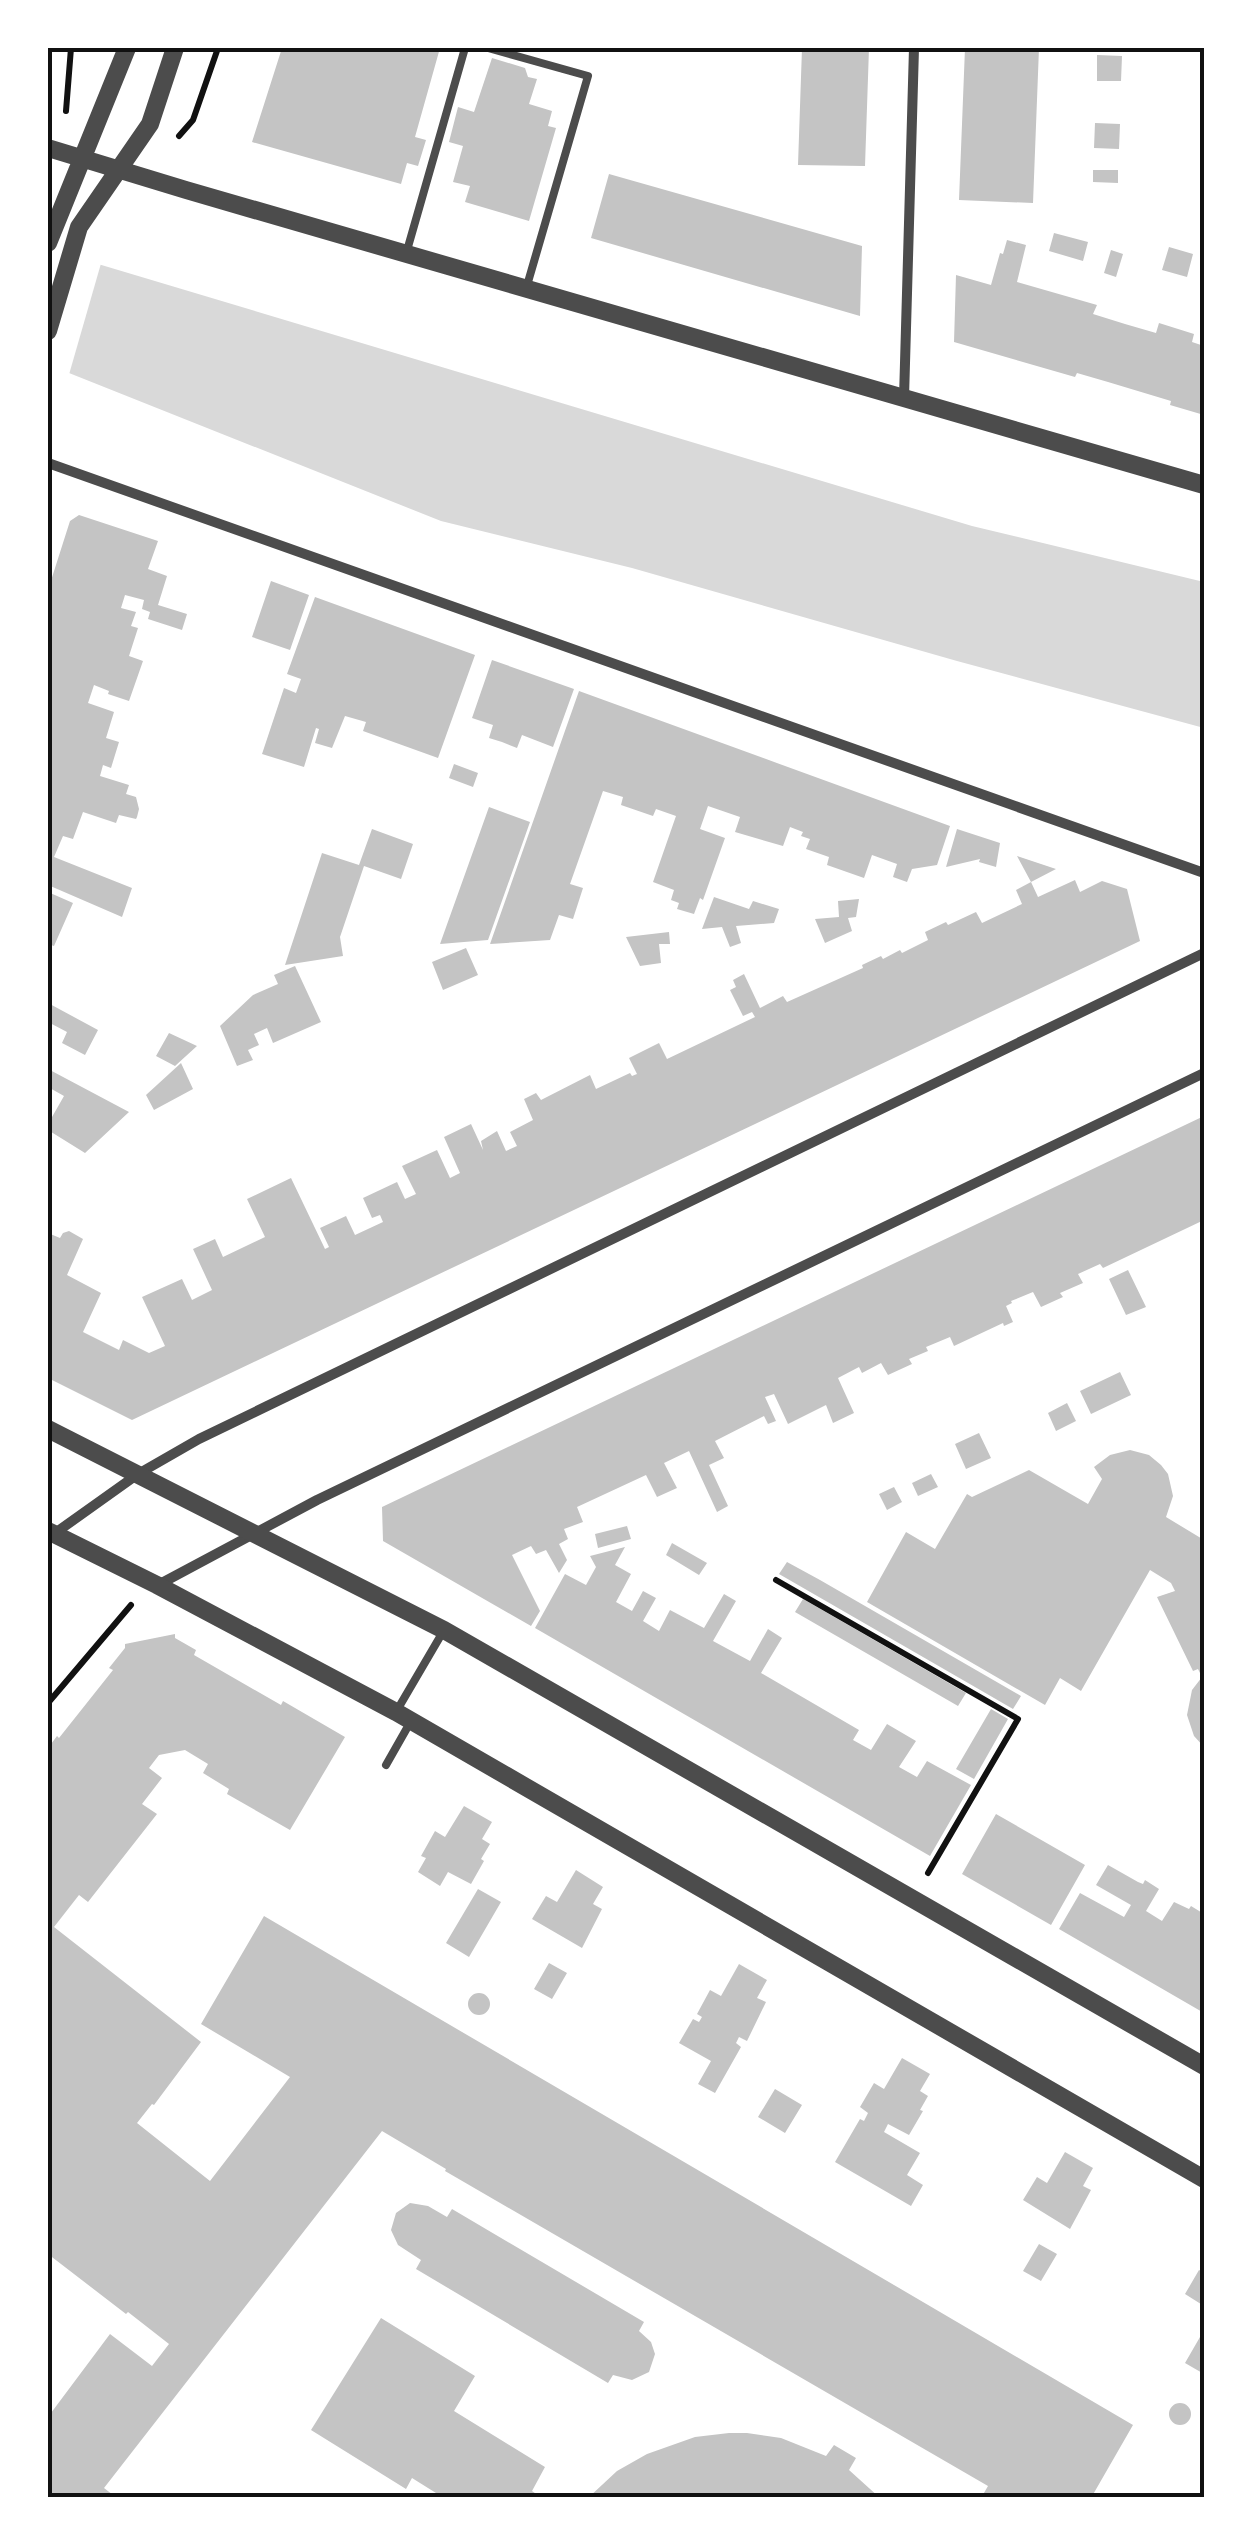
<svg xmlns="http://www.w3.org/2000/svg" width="1252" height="2545" viewBox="0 0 1252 2545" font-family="'Asap Condensed',sans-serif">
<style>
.water{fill:#d9d9d9}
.pier{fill:#fff}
.building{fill:#c4c4c4}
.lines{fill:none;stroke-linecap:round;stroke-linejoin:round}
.path{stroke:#111;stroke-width:6}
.service{stroke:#4c4c4c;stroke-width:8}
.minor{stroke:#4c4c4c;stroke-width:10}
.tertiary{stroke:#4c4c4c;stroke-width:18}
.neatline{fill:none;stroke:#111;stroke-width:4}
</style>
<rect width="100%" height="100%" fill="#fff"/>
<path class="water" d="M48,249L972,526L1204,582V728L957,661L632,568L441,521L69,373L48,367Z"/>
<path class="pier" d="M48,244L102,260L68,378L48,372Z"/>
<path class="building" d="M282,48H440L415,137L426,140L418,166L407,163L401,184L252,142Z
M802,48H869L865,166L798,165Z
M965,48H1039L1033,203L959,200Z
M1097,55L1122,56L1121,81H1097Z
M492,58L525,68L528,77L537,79L529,104L552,111L548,126L556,128L529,221L465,202L470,186L453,182L463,146L449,142L458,107L474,112Z
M1095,123L1120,124L1119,149L1094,148Z
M1093,170H1118V183L1093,182Z
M609,174L862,246L860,316L591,238Z
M1054,233L1088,242L1083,261L1049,251Z
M1007,240L1026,245L1017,282L1097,305L1093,314L1125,324L1156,333L1159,323L1194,334L1192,342L1204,346V415L1170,405L1171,401L1108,382L1077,373L1075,377L954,342L956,275L991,285L1000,253L1003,254Z
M1169,247L1193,254L1187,277L1162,270Z
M1111,250L1123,254L1116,277L1104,273Z
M79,515L158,541L148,569L167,576L158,605L187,614L182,630L148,619L150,612L142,609L144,600L125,595L121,608L136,612L131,626L138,628L129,656L143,661L129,701L108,694L109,691L94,685L88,703L114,712L106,738L119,742L111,768L103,765L100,776L129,785L126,794L136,797L139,809L137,817L136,819L119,815L116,823L83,812L73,839L63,836L54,857L132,888L122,917L48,885V590L70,521Z
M271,581L309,595L290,650L252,637Z
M315,597L475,655L438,758L363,731L366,722L345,716L332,748L315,743L319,729L316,728L304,767L262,754L284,688L296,693L301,679L287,674Z
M492,660L574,689L553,747L522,735L517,748L502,742L489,738L493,725L472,718Z
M579,691L950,826L937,865L912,869L907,882L893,877L897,864L872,855L864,878L827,865L829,857L806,849L810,839L801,836L803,832L790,827L783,846L735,832L740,817L708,806L700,829L725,838L703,900L700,898L694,914L677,909L679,903L671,900L674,890L653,882L676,816L656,809L653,816L621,805L623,797L603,791L570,884L583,888L573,919L559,915L550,940L490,944Z
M454,764L478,773L473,787L449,778Z
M489,807L530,822L524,839L488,940L440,944Z
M372,829L413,844L401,879L364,866L340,937L343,956L285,965L322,853L359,865Z
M957,829L1000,843L996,867L979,862L980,859L946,867Z
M1017,856L1056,869L1031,882Z
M1075,880L1080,892L1102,881L1127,889L1140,941L132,1420L48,1378V1233L60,1238L63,1233L69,1231L83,1239L67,1275L101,1293L83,1332L119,1350L123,1340L149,1353L165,1346L142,1297L182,1279L192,1300L212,1290L193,1249L215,1239L223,1257L265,1237L247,1199L291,1178L325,1249L329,1247L320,1228L346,1216L355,1235L383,1222L380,1215L372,1218L363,1198L397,1182L405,1199L416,1194L402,1166L437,1150L450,1178L460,1173L444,1137L471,1124L483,1150L481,1141L497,1131L506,1151L517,1146L510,1132L533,1120L524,1099L536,1093L541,1100L590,1075L596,1089L630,1073L632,1076L637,1074L629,1058L659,1043L667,1059L755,1017L752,1012L743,1016L730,990L736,987L733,980L744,974L760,1008L783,996L787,1002L863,968L862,965L881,956L883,959L900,950L902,953L928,940L925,932L946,922L948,925L976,912L982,923L1022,904L1016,890L1031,882L1038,897Z
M48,892L73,903L54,946L48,944Z
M714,897L749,909L753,901L779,909L774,923L736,926L741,943L730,947L722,927L702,929Z
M859,899L856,917L848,918L852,931L825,943L815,919L839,917L838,901Z
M669,932L670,944H659L661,963L640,966L626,937Z
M466,948L478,975L443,990L432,962Z
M295,966L321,1022L273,1043L267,1028L254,1034L259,1045L248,1050L253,1060L237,1066L220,1026L253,995L278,984L274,975Z
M48,1003L98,1030L85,1055L62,1043L67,1032L48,1022Z
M169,1033L197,1046L175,1066L156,1056Z
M181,1063L193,1089L154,1110L146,1095Z
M48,1069L129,1112L85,1153L48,1130V1124L64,1096L48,1087Z
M1204,1116V1220L1103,1268L1100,1264L1078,1274L1083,1283L1060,1293L1063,1297L1041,1307L1033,1292L1011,1301L1012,1303L1006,1306L1013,1322L1004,1326L1003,1323L954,1346L950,1337L926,1347L928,1351L909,1359L912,1364L888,1375L881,1363L862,1373L859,1367L838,1378L854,1413L833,1423L826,1405L788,1424L774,1394L765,1397L776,1421L768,1424L764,1416L715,1441L724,1458L709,1465L728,1506L717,1512L689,1451L664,1463L677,1488L657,1497L646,1475L577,1507L583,1522L564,1529L568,1539L559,1544L567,1560L559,1573L546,1550L536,1554L531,1546L512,1555L540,1611L531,1626L383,1541L382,1507Z
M1128,1270L1146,1307L1126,1315L1109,1279Z
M1120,1372L1131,1395L1091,1414L1080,1391Z
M1067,1403L1076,1421L1056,1431L1048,1413Z
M979,1433L991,1458L966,1469L955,1444Z
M1130,1450L1149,1455L1161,1465L1168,1474L1173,1496L1166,1517L1204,1540V1747L1194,1736L1187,1715L1192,1690L1202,1677L1198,1669L1193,1671L1157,1597L1175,1591L1171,1583L1150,1570L1081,1691L1060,1678L1045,1705L867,1602L906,1532L935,1549L967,1494L972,1497L1029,1470L1088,1504L1102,1479L1094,1467L1110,1455Z
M931,1474L938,1487L918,1496L912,1483Z
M894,1487L902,1502L887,1510L879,1494Z
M627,1526L631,1539L598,1548L595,1534Z
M672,1543L707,1563L699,1575L666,1555Z
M625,1547L615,1565L631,1574L616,1602L632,1611L643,1591L656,1598L643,1621L659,1631L670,1610L704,1628L724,1594L736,1601L713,1641L750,1661L768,1629L782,1638L761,1673L859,1730L853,1740L871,1750L887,1724L916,1741L899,1767L917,1777L927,1761L971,1785L930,1856L535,1628L565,1574L586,1585L596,1567L590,1556Z
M787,1562L820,1580L1021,1696L1013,1709L975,1687L779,1574Z
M803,1599L966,1693L958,1706L795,1612Z
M175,1634V1638L196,1650L194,1655L281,1705L283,1701L345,1737L290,1830L227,1794L229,1789L203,1773L208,1764L185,1750L159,1755L149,1768L162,1778L142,1804L157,1814L88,1902L79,1895L54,1927L201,2042L154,2105L152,2104L137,2123L210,2181L290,2077L201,2024L264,1916L1133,2425L1091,2498H981L988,2486L445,2171L446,2169L382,2131L104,2488L117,2498H48V2417L110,2334L152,2366L169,2344L128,2312L126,2314L48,2254V2059L50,2055L48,2053V1748L57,1736L59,1738L113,1670L109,1668L125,1648V1644Z
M991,1709L1008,1719L974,1779L956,1769Z
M464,1806L492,1822L482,1839L490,1844L481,1859L484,1861L471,1884L448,1872L440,1886L418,1872L426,1858L421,1856L435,1831L445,1837Z
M996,1814L1085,1865L1051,1925L962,1874Z
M1108,1865L1138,1882L1143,1884L1145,1880L1159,1889L1146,1911L1162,1921L1174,1902L1189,1909L1191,1906L1204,1914L1203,1944L1204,1945V2013L1059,1929L1080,1893L1124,1917L1131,1905L1096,1885Z
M576,1870L603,1887L593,1904L602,1909L582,1948L532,1919L546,1896L557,1902Z
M478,1889L501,1902L469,1957L446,1943Z
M549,1963L567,1973L552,1999L534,1989Z
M739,1964L767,1980L757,1998L766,2002L747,2041L739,2037L736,2043L741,2047L715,2093L698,2084L711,2061L679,2043L693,2019L699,2022L702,2017L697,2014L710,1990L721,1996Z
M468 2004a11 11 0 1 1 22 0a11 11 0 1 1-22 0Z
M902,2058L930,2074L920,2091L928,2096L920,2110L923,2111L909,2135L888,2124L884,2132L920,2153L907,2175L923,2185L911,2206L835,2162L860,2119L864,2121L868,2113L860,2107L874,2083L884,2089Z
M775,2089L802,2105L785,2133L758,2117Z
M1065,2152L1093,2168L1083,2186L1091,2190L1070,2229L1023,2200L1037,2177L1047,2183Z
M410,2203L428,2206L447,2217L452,2209L644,2322L639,2331L651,2342L655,2354L649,2372L632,2380L613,2375L608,2383L416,2269L421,2260L398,2245L391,2230L396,2213Z
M1039,2244L1057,2254L1041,2281L1023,2271Z
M1199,2270L1204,2273V2306L1185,2294Z
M381,2318L475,2376L454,2411L545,2467L532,2491L542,2498H444L412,2478L406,2489L311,2430Z
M1200,2337L1204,2340V2374L1185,2363Z
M1169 2414a11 11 0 1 1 22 0a11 11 0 1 1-22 0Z
M729,2433H747L781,2438L826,2456L834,2445L856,2458L849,2470L880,2498H588L617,2471L647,2454L695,2437Z"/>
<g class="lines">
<path class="path" d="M66,111L71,48
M179,136L193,120L218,48
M776,1580L1018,1719L928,1873
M48,1703L131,1605"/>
<path class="service" d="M488,48L588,76L526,289
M406,254L465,48
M396,1712L444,1630
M386,1765L411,1721"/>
<path class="minor" d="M904,398L914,48
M48,463L1204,873
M51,1536L138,1474L199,1439L1204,953
M158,1585L317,1500L1204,1073"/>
<path class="tertiary" d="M48,148L186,190L1204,485
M48,243L127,48
M48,331L79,227L150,124L175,48
M48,1429L444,1630L1204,2066
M48,1531L157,1585L396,1712L1204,2179"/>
</g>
<rect width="1252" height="2545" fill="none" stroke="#ffffff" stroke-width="100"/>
<rect x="50" y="50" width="1152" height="2445" class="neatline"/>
</svg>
